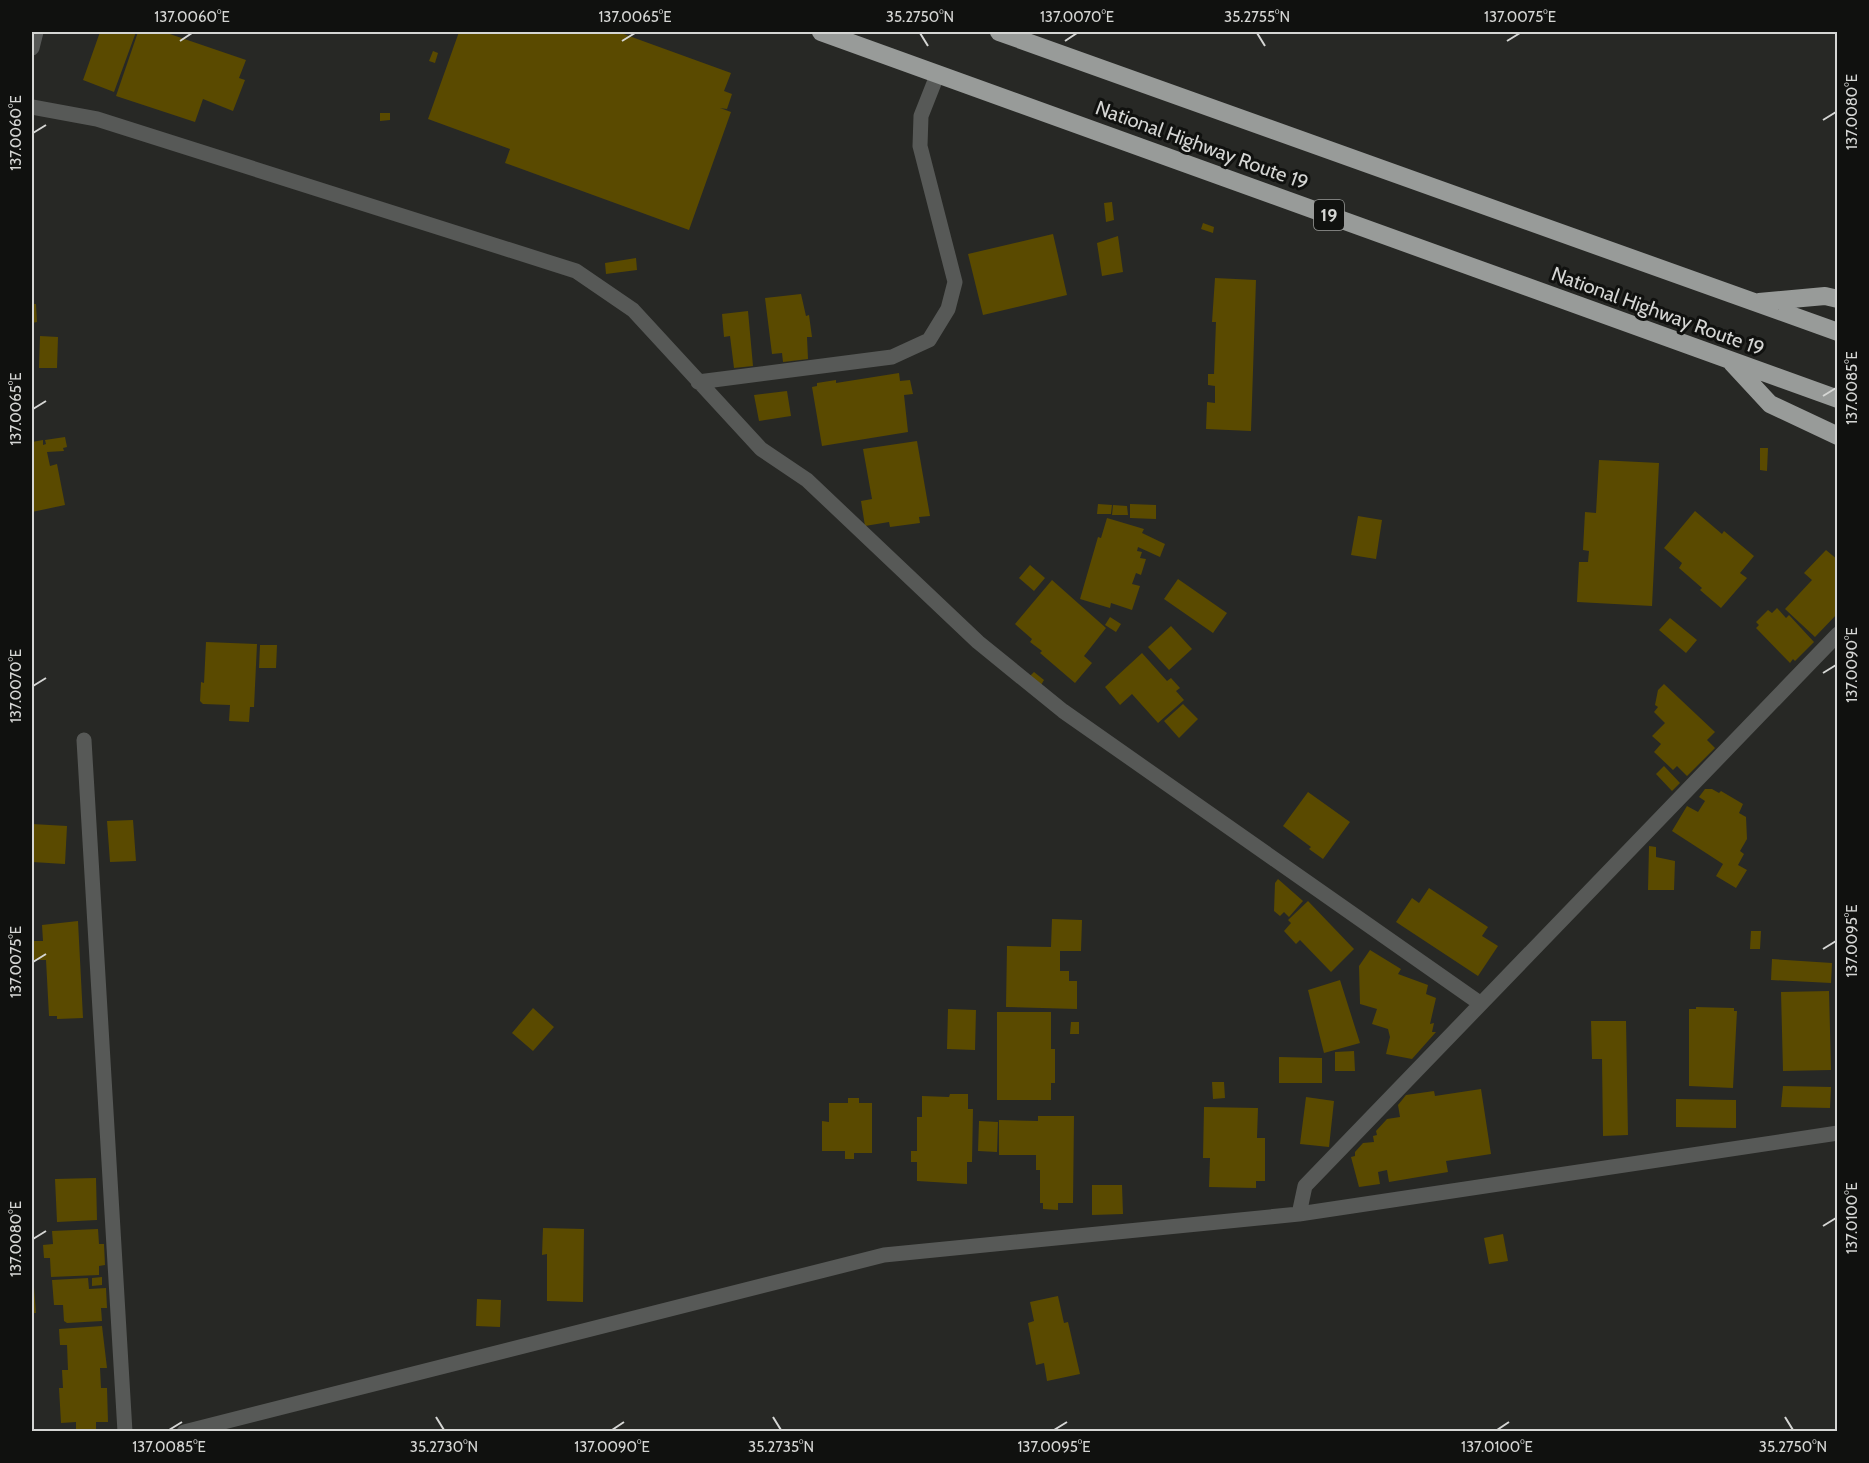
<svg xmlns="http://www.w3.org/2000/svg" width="1869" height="1463" viewBox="0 0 1869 1463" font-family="Cabin,sans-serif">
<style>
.building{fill:#5a4a00}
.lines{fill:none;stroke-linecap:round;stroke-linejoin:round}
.street{stroke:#575957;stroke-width:15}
.highway{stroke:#989b99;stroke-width:18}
.ticks{fill:none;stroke:#d5d6d4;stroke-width:2}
.labels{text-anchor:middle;stroke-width:6;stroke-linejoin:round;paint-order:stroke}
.shield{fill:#10110f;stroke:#9a9b99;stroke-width:1.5}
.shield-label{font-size:18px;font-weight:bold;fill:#d5d6d4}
.street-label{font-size:20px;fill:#d5d6d4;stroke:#10110f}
.neatline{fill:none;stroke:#d5d6d4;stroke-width:2}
.ticks-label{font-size:15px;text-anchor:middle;fill:#d5d6d4}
</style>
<rect width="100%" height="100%" fill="#272825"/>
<path class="building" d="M100,32H136L114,92L83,80Z
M138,32H164L246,60L239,78L245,80L233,111L203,99L195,122L116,96Z
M459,32H618L731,73L724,91L732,94L727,109L720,108L731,112L689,230L505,163L510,149L428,119Z
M433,51L438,53L435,63L429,61Z
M380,113H390V120L380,121Z
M1112,202L1114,220L1106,222L1104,203Z
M1203,223L1214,227L1213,233L1201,229Z
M1053,234L1067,295L983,315L968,254Z
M1118,236L1123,272L1102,276L1097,243Z
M636,258L637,270L606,274L605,263Z
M1215,278L1256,280L1251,431L1206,429L1207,402L1215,403V386L1208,385V374H1214L1216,322H1212Z
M801,294L806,316L809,315L812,337H807L808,359L783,362L782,353L772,354L765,298Z
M32,304H36L37,322L32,323Z
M748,311L753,366L734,368L730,336L724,337L722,314Z
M40,336L58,337L57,368H39Z
M899,373L900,381L910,380L913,394L904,395L908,432L822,446L812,387L817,386V383L836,380V383Z
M787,391L791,416L759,421L754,395Z
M65,437L67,447L63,448L64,451L47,452L50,466L57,464L65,505L32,512V442L43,440V445L46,444L45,440Z
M917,441L930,516L919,517L920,523L890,527L889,522L865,526L861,501L872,499L863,449Z
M1760,448H1768L1767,471L1760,470Z
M1599,460L1659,463L1652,606L1577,602L1579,562H1588L1589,551L1583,550L1585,512L1596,513Z
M1098,504L1112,505L1111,514H1097Z
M1130,504L1156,505V519L1130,518Z
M1113,505L1127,506L1128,515H1112Z
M1695,511L1722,534L1724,531L1754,556L1740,573L1747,578L1721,608L1700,590L1702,588L1679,568L1682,563L1664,548Z
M1358,516L1382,520L1376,559L1351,555Z
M1107,518L1144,529L1142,533L1165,544L1160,557L1138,547L1137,551L1142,552L1140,558L1146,559L1141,575L1136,573L1132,584L1140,586L1132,610L1111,603L1110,608L1080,599L1098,537L1101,538Z
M1826,550L1838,560V613L1815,637L1785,609L1812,580L1804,573Z
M1030,565L1045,578L1034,591L1019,578Z
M1178,579L1227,613L1213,633L1164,599Z
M1052,580L1106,628L1084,656L1092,663L1075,683L1040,653L1042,651L1030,642L1032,639L1015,624Z
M1777,608L1786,618L1789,615L1814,642L1795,661L1793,659L1790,663L1756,628L1759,625L1756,622L1768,610L1772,613Z
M1110,617L1121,624L1116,632L1105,625Z
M1670,618L1697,640L1686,653L1659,630Z
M1171,626L1192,649L1169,670L1148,647Z
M206,642L257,644L254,707H250L249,722L229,721L230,705L203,704L200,701L201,682L204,683Z
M260,645H277L276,668H259Z
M1142,653L1167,681L1171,678L1180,688L1176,691L1184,700L1158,723L1132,694L1120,705L1105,687Z
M1034,672L1044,680L1041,685L1030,676Z
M1664,684L1715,732L1707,740L1715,748L1687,776L1677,766L1673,770L1654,752L1661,744L1652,736L1665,723L1654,712L1658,707L1655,705L1658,690Z
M1183,704L1198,719L1179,738L1164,721Z
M1664,766L1680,783L1672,791L1656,774Z
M1705,789H1712L1719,793L1721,791L1743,804L1739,813L1746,817L1747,839L1740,851L1744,854L1738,865L1747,870L1736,888L1716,876L1723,864L1672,831L1687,806L1698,812L1705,801L1699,797Z
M1308,792L1350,822L1323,859L1309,849L1311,847L1283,826Z
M133,820L136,861L110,862L107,821Z
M32,824L67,826L65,864L32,862Z
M1649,846L1656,847V857L1675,861L1674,890H1648Z
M1278,879L1303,901L1289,917L1284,912L1280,916L1274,911L1275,883Z
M1429,888L1488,927L1482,936L1498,946L1478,976L1396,922L1412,898L1419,903Z
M1308,901L1354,949L1331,972L1300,940L1296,944L1284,931L1291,923L1288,920Z
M1052,919L1082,920L1081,951H1060V971H1069V981H1077V1009L1006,1007L1007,946L1051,947Z
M78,921L83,1018L57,1019V1016H49L46,960H32V941H43L42,925Z
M1751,931H1761L1760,949H1750Z
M1370,950L1401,969L1398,974L1428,985L1426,994L1436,998L1430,1024L1434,1023L1432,1032H1436L1412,1059L1386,1054L1390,1037L1388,1029L1372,1024L1377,1009L1360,1004L1359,966Z
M1772,959L1832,963L1831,983L1771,980Z
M1340,980L1360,1043L1324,1053L1308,990Z
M1829,991L1831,1070L1783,1071L1781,992Z
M1696,1007L1734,1008V1011H1737L1733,1088L1689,1086V1009H1696Z
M533,1008L554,1027L533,1051L512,1033Z
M948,1009L976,1010L975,1050L947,1049Z
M997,1012H1051V1049H1055V1083H1051V1100H997Z
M1591,1021H1626L1628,1135L1603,1136L1602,1059H1592Z
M1071,1022H1079V1034H1070Z
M1354,1051L1355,1071H1335V1052Z
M1279,1057L1322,1058V1083H1279Z
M1212,1082H1224L1225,1098L1213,1099Z
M1783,1086L1831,1087L1830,1108L1781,1107Z
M1481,1089L1491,1154L1446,1161L1448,1172L1389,1182L1387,1170L1378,1172L1380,1184L1359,1187L1351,1157L1355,1156V1152L1363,1143L1374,1142L1373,1136L1377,1135L1376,1131L1387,1119L1400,1117L1398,1105L1406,1095L1434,1091L1435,1096Z
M950,1094H968V1109H973L972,1162H967V1184L917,1181V1162H911V1151H917V1117H922V1096L949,1097Z
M1306,1097L1334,1101L1329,1147L1300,1144Z
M848,1098H859V1103H872V1153H854V1159H845V1151H822V1121L829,1122V1103H848Z
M1676,1099L1736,1100V1128L1676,1127Z
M1204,1107L1258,1108L1257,1138H1265V1181H1256V1188L1209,1187L1210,1158H1203Z
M1038,1116H1074L1073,1203H1058V1210L1043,1209V1203H1040V1170H1036V1155H999V1120L1038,1121Z
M979,1121L998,1122L997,1152L978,1151Z
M96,1178L97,1220L57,1222L55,1179Z
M1092,1185H1122L1123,1214L1092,1215Z
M543,1228L584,1229L583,1302L547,1301V1254L542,1255Z
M98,1229L99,1244H104L105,1265L99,1266V1275L51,1277L50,1258H44L43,1245L53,1244L52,1231Z
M1503,1234L1508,1261L1489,1264L1484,1238Z
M32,1261L36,1313H32Z
M102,1277V1285L92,1286V1278Z
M88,1278L89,1289L106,1288L107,1308H101L102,1321L67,1323L64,1321L63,1305H54L52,1280Z
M1058,1296L1064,1323L1068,1322L1080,1374L1047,1381L1044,1363L1036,1365L1028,1323L1034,1321L1030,1302Z
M477,1299L501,1300L500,1327L476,1326Z
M102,1326L107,1368H100L101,1388H107L108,1422H96V1431H76V1422L61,1423L59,1388H63L62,1370H68L67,1345H60L59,1329Z"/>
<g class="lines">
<path class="street" d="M32,48L36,32
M32,107L97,119L576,271L633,310L761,449L807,480L978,642L1063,711L1481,1004
M698,382L892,357L929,340L948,309L955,282L920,146L921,116L938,73
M84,740L125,1432
M1299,1214L1305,1186L1838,634
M184,1432L884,1255L1299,1214L1838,1133"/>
<path class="highway" d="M821,32L1838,399
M999,32L1838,332
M1759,302L1825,296L1838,299
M1732,363L1770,404L1838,436"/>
</g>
<path class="ticks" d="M920,33L928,46M1257,33L1265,46M180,41L192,33M622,41L635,33M1065,41L1077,33M1507,41L1520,33M1823,120L1836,112M33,133L46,125M1823,396L1836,388M33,409L46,401M1823,673L1836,665M33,686L46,678M1823,949L1836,941M33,962L46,954M1823,1226L1836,1218M33,1239L46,1231M436,1417L444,1430M773,1417L781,1430M1785,1417L1793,1430M169,1430L182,1422M612,1430L624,1422M1054,1430L1067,1422M1497,1430L1509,1422"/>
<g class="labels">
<rect class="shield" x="1314" y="200" width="30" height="30" rx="4.5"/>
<g class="shield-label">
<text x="1329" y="221">19</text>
</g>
<g class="street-label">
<text transform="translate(1202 145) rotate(20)" y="7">National Highway Route 19</text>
<text transform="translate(1658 311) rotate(20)" y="7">National Highway Route 19</text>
</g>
</g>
<rect width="1869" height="1463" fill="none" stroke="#10110f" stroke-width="66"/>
<rect x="33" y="33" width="1803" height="1397" class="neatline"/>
<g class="ticks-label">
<text x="192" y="22">137.0060°E</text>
<text x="635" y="22">137.0065°E</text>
<text x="920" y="22">35.2750°N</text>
<text x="1077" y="22">137.0070°E</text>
<text x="1257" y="22">35.2755°N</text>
<text x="1520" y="22">137.0075°E</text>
<text transform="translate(1852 112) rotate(-90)" y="5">137.0080°E</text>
<text transform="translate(16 133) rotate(-90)" y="5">137.0060°E</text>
<text transform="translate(1852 388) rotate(-90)" y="5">137.0085°E</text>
<text transform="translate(16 409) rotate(-90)" y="5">137.0065°E</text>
<text transform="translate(1852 665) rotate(-90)" y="5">137.0090°E</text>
<text transform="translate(16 686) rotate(-90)" y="5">137.0070°E</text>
<text transform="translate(1852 941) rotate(-90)" y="5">137.0095°E</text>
<text transform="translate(16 962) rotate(-90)" y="5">137.0075°E</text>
<text transform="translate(1852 1218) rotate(-90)" y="5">137.0100°E</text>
<text transform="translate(16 1239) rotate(-90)" y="5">137.0080°E</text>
<text x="169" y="1452">137.0085°E</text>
<text x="444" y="1452">35.2730°N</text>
<text x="612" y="1452">137.0090°E</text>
<text x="781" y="1452">35.2735°N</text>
<text x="1054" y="1452">137.0095°E</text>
<text x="1497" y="1452">137.0100°E</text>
<text x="1793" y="1452">35.2750°N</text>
</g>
</svg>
